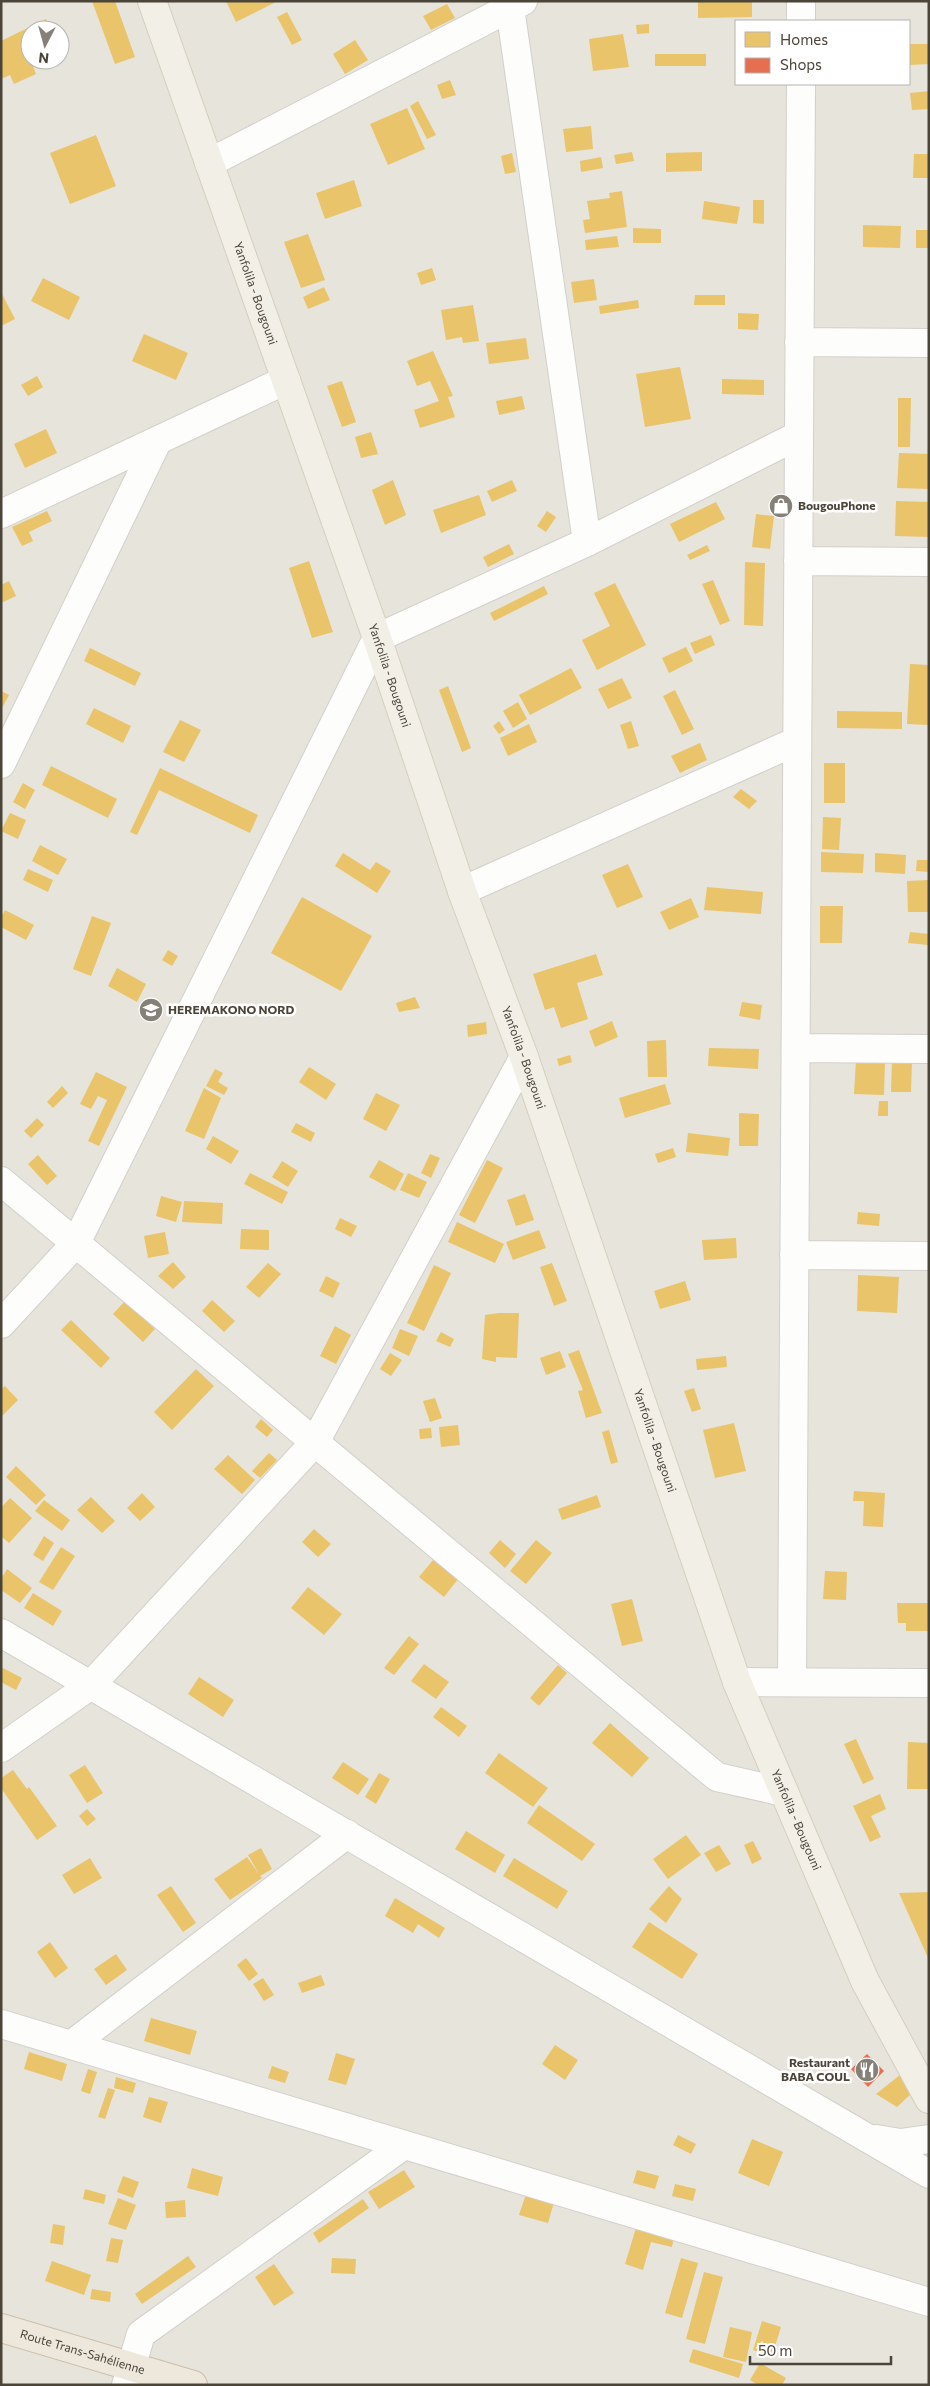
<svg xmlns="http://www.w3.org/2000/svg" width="930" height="2386" viewBox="0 0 930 2386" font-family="Commissioner,sans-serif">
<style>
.residential{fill:#e7e4dc;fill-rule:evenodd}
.homes{fill:#e9c46a}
.shops{fill:#e76f51}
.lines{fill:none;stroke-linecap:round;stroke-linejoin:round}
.minor-casing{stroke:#d2d0cb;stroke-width:30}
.major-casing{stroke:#d6cebb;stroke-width:30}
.highway-casing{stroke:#ccbfa9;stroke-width:30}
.minor{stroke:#fdfdfc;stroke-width:28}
.major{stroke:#f2efe6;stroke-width:28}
.highway{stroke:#ede8db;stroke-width:28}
.labels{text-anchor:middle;stroke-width:5;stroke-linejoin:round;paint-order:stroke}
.street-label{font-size:12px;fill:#4b4439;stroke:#fff}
.poi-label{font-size:12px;font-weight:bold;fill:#4b4439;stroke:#fff;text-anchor:start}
</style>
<rect width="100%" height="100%" fill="#f4f2ee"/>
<path class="residential" d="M1,1H929V2385H1ZM736,21H909V84H736ZM30,30H60V60H30Z"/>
<path class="homes" d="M92,1H115L135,57L115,64Z
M226,1H278L236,22Z
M698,1H752V17L698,18Z
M447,4L455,18L431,30L423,16Z
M287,12L302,40L292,45L277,17Z
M46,19L51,30H30V60H39L32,64L36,74L14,84L10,75L1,79V41Z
M649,24V33L637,34L636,25Z
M623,34L629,67L593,71L589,39Z
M355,40L368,60L345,74L333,54Z
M909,44H929V64L910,65Z
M655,54H706V66H655Z
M450,80L456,95L442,99L437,85Z
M929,91V109L912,110L910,93Z
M418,101L436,135L427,139L410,106Z
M407,108L425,149L388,165L370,124Z
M591,126L593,149L566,152L563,129Z
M96,135L116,186L70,204L50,153Z
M632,152L634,161L616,164L614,155Z
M702,152V171L666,172V153Z
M512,153L516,172L505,174L501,156Z
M914,154H929V178H913Z
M601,157L603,168L581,172L580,161Z
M354,180L362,206L325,219L316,193Z
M622,191L627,227L585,233L583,220L590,219L587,201L610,198L609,193Z
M753,200H764V224L753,223Z
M704,201L740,207L737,224L702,219Z
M863,225L901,226L900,248L863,247Z
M633,228L661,229V243H633Z
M916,230H929V248H916Z
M308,234L325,280L301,288L284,242Z
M617,236L619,247L586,250L585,240Z
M432,268L436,280L421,285L417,273Z
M43,278L80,297L69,320L31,301Z
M594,279L597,300L574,303L571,282Z
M324,287L330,300L308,309L303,297Z
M1,292L15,319L1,326Z
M695,295H725V305H694Z
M638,300L639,308L600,314L599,306Z
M473,305L479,341L463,343L462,337L446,340L441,310Z
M738,313L759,314L758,330L738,329Z
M144,334L188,353L176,380L132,361Z
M526,338L529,359L489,364L486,343Z
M433,351L453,396L448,397L455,417L420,428L414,410L439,401L430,381L417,386L407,361Z
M680,367L691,419L645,427L636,374Z
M37,376L43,387L28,396L21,385Z
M722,379L764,380V395L722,394Z
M342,381L356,422L342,427L327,386Z
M522,396L525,409L499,415L496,401Z
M898,398H911L910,447H898Z
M46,429L57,453L25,468L14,444Z
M371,432L378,454L361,458L355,437Z
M899,453L929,454V489L897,488Z
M393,480L406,515L385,525L372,490Z
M512,480L517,491L492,502L487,491Z
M479,495L486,515L441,533L433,510Z
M896,501L929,502V537L895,536Z
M716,502L725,519L679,542L670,524Z
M47,511L52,521L29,532L33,541L22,546L12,527Z
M547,511L556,517L546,532L537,526Z
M756,514L774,516L770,549L752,547Z
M509,544L514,554L488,567L483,557Z
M707,545L710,551L690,560L687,555Z
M309,561L333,632L312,638L289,568Z
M745,562L765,563L763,626L744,625Z
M713,580L730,621L720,625L702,584Z
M9,581L16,596L1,603V585Z
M615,583L646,645L597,670L582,640L610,626L594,593Z
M544,586L548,594L494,621L490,613Z
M711,635L715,645L695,654L690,643Z
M686,647L693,661L669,673L662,658Z
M90,648L141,673L135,686L84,661Z
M910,664L929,665V725L907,724Z
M571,668L582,688L530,715L519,695Z
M622,678L632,698L608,709L598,689Z
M448,686L471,748L462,752L439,690Z
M675,690L694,729L682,735L663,696Z
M1,691L9,695L1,710Z
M518,702L527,719L513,728L503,711Z
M94,708L131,726L123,743L86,724Z
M837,711L902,712V729L837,728Z
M180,720L201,730L184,762L163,752Z
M499,721L505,730L499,734L493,726Z
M631,721L639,746L628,749L620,725Z
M529,724L537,742L508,756L500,738Z
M700,743L707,760L680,773L671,756Z
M824,763H845V803H824Z
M51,766L117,799L108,818L42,785Z
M160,768L258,815L250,833L159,790L137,835L130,832Z
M23,783L35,790L25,809L13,802Z
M741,789L757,801L749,809L733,797Z
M10,813L26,820L18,839L1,831Z
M823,817L841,818L839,850L822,849Z
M40,845L67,859L58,875L32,861Z
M821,852L864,854L863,873L821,872Z
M343,853L370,870L376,862L391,871L377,893L335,866Z
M875,853L906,855L905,874L875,872Z
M917,860H929V872L916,871Z
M628,864L643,897L617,908L602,875Z
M28,869L53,880L48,892L23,880Z
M929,880L928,912H908L907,881Z
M707,887L763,892L761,914L704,910Z
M302,897L372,936L341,991L271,953Z
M691,898L699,917L669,930L660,912Z
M820,906H843L842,943H820Z
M5,910L34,925L26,940L1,927V918Z
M92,916L111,923L91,976L73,969Z
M910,932L929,934L928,945L908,943Z
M168,950L178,956L172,966L162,960Z
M596,954L603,975L577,983L588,1019L561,1028L554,1007L545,1010L533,974Z
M117,968L146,984L137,1002L108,986Z
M415,997L420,1008L399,1012L396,1003Z
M742,1002L762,1005L760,1020L739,1016Z
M612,1021L618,1037L595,1047L589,1031Z
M486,1022L487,1034L468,1037L467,1025Z
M666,1040L667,1077H648L647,1041Z
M709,1048L759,1049L758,1069L708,1066Z
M570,1055L572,1062L559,1066L557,1059Z
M856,1060L885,1061L884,1095L854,1094Z
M892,1060L912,1061L911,1092H891Z
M309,1067L336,1084L326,1100L299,1082Z
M215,1069L223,1073L218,1082L228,1088L224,1095L206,1086Z
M96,1072L127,1087L99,1146L88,1141L107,1100L98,1096L91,1109L80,1104Z
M665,1084L671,1104L625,1118L619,1098Z
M62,1086L68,1093L53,1108L47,1102Z
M204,1088L221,1098L204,1139L185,1131Z
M376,1093L400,1105L386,1131L363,1119Z
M879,1101H888V1116H878Z
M739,1113L759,1114L758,1146H739Z
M37,1118L44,1125L31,1138L24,1131Z
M296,1123L315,1133L311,1142L291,1132Z
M688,1133L730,1138L728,1156L686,1152Z
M213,1136L239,1151L231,1164L206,1149Z
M673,1148L676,1157L658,1163L655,1154Z
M430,1154L440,1158L431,1178L421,1173Z
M38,1155L57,1176L47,1185L28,1164Z
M379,1160L404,1174L395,1191L369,1177Z
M487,1160L503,1168L475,1223L459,1215Z
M282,1161L298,1171L288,1187L272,1177Z
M250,1173L288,1192L282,1204L244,1184Z
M408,1173L427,1182L419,1198L400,1190Z
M525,1194L534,1220L516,1226L507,1200Z
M161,1196L182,1202L176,1222L156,1216Z
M184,1201L223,1203L222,1224L182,1222Z
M858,1212L880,1214L879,1226L857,1224Z
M340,1218L357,1226L351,1237L335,1229Z
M457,1222L504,1244L495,1263L448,1242Z
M241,1229L269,1230V1250L240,1249Z
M539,1230L546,1248L513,1260L506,1242Z
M165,1232L169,1254L148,1258L144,1236Z
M736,1238L737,1258L704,1260L702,1240Z
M173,1262L186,1277L173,1289L158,1276Z
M268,1263L281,1274L259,1298L246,1287Z
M552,1263L567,1301L554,1306L540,1267Z
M434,1265L451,1273L424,1331L407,1323Z
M858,1275L899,1277L897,1313L857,1311Z
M326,1276L340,1283L333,1298L319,1291Z
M685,1281L691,1300L660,1309L654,1291Z
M212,1300L235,1321L224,1332L202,1311Z
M125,1301L155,1329L143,1342L113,1314Z
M499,1313H519L517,1358L496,1357V1362L482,1359L485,1315Z
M71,1320L110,1358L101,1368L61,1330Z
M335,1326L351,1335L336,1364L320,1356Z
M400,1329L418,1336L409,1356L392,1348Z
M441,1332L454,1339L450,1347L436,1341Z
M579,1350L602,1413L586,1418L578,1391L583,1390L568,1354Z
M560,1351L566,1367L546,1375L540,1358Z
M390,1353L402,1360L391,1376L380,1369Z
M726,1356L727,1367L697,1370L696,1359Z
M196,1369L214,1386L172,1430L154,1412Z
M5,1386L18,1400L1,1417V1389Z
M694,1388L701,1409L692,1412L684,1391Z
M435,1398L442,1418L430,1422L423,1401Z
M261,1419L273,1430L267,1437L255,1427Z
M734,1423L746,1471L715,1478L703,1430Z
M458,1425L460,1445L441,1447L439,1427Z
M431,1428L432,1438L420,1439L419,1429Z
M609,1430L618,1462L611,1464L602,1432Z
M269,1453L277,1460L260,1478L252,1471Z
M228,1455L255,1480L242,1494L214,1469Z
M16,1466L46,1495L36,1505L6,1477Z
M854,1491L885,1493L883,1527L863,1526L864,1501H853Z
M142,1493L155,1507L140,1521L127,1508Z
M597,1495L601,1507L562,1520L558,1509Z
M91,1497L115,1521L102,1533L77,1510Z
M10,1498L32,1518L9,1543L1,1536V1508Z
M44,1500L70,1520L62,1531L35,1511Z
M314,1529L331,1544L318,1557L302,1542Z
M44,1536L54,1543L43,1561L33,1555Z
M500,1540L516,1554L505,1568L489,1553Z
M536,1540L552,1553L526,1584L510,1571Z
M61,1547L75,1556L53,1590L39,1582Z
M433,1560L458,1579L444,1597L419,1577Z
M7,1569L32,1588L20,1603L1,1590V1579Z
M825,1571L847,1572L846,1600L823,1599Z
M308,1587L342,1614L324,1635L291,1608Z
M33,1593L62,1611L53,1626L24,1608Z
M632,1599L643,1641L622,1646L611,1604Z
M897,1603H929V1631H906V1623H898Z
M409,1636L419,1644L394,1675L384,1668Z
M424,1664L449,1682L436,1699L411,1681Z
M558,1665L567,1673L539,1706L530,1698Z
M1,1667L22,1678L16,1690L1,1682Z
M199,1677L234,1700L223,1717L188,1694Z
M441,1707L467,1726L459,1737L433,1717Z
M610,1723L649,1758L632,1777L592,1743Z
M856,1739L874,1779L863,1784L844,1744Z
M908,1742L929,1743V1789H907Z
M499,1753L548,1788L533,1807L485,1773Z
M343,1762L369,1779L358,1795L332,1778Z
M85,1765L103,1793L87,1803L69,1775Z
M13,1770L27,1789L29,1787L57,1826L37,1840L1,1788V1778Z
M379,1773L390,1779L376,1804L365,1797Z
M880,1794L886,1809L871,1816L881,1837L870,1842L853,1806Z
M539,1805L595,1844L582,1861L527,1823Z
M87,1809L96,1819L87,1826L79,1816Z
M466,1831L505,1855L495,1873L455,1849Z
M686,1835L701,1855L668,1879L653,1859Z
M753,1841L762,1859L752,1864L744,1845Z
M719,1845L731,1864L716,1872L704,1853Z
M261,1848L272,1869L260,1876L262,1878L230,1900L214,1879L247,1857L259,1874L248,1855Z
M90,1858L102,1878L74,1894L62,1875Z
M514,1858L568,1891L557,1909L503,1876Z
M171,1886L196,1923L183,1932L157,1895Z
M669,1886L682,1899L666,1923L649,1909Z
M929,1892V1960L899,1893Z
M395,1898L445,1928L439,1938L418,1924L413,1933L385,1916Z
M649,1922L698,1954L682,1979L632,1947Z
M50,1942L68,1968L55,1978L37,1952Z
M116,1954L127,1970L106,1985L94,1969Z
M246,1958L258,1974L249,1981L237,1965Z
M321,1975L325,1985L302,1993L298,1983Z
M263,1978L274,1995L264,2001L253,1984Z
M151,2018L197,2031L190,2055L144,2041Z
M555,2045L578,2060L565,2080L542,2064Z
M29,2052L67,2064L62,2081L24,2069Z
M336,2053L355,2059L346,2085L328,2080Z
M272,2066L289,2072L285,2083L268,2078Z
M88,2069L97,2072L90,2094L81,2091Z
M900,2075L913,2092L897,2107L876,2094Z
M116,2077L136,2083L133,2093L114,2088Z
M108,2088L115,2090L105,2119L98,2117Z
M149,2097L168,2102L161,2123L143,2117Z
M678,2135L696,2144L691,2154L673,2145Z
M752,2139L783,2152L769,2186L738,2173Z
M192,2168L223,2177L218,2196L187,2188Z
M404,2170L415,2187L379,2209L368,2192Z
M637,2170L659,2176L655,2189L633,2183Z
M123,2176L139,2182L133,2198L117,2192Z
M675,2184L696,2189L693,2201L672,2196Z
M85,2189L106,2195L104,2204L83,2199Z
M526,2194L554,2202L548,2223L519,2215Z
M118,2198L136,2205L126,2230L108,2224Z
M363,2199L369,2208L319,2243L313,2233Z
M185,2200L186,2217L166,2218L165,2202Z
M53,2224L65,2226L63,2245L50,2243Z
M636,2228L654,2234V2231L674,2237L672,2247L651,2242L643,2270L625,2264Z
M111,2238L123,2240L118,2263L106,2261Z
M188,2256L196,2267L142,2304L135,2294Z
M332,2258L356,2259L355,2274L331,2273Z
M681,2258L698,2263L682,2318L665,2313Z
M52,2261L91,2275L84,2295L45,2281Z
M274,2264L294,2293L274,2306L255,2277Z
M704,2272L723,2277L705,2344L686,2339Z
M92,2289L111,2292L110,2302L90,2299Z
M762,2321L781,2327L772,2356L753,2350Z
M730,2327L752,2332L746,2362L723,2357Z
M693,2349L743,2364L739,2378L689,2362Z
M760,2363L786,2378L782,2385H758L750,2380Z"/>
<path class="shops" d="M867,2054L884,2071L868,2087L851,2069Z"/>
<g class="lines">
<g class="minor-casing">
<path id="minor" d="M509,1L587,542
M801,21V1
M209,163L523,1
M799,342L929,343
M1,514L286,380
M798,561L929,562
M1,764L158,440
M462,891L797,741
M796,1048L929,1049
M1,1181L717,1777L784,1792
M794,1255L929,1256
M1,1324L76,1243L377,638L587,542L799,435
M1,1633L929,2174
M737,1682L929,1683
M792,1682L801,84
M1,1748L91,1685L315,1442L524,1057
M1,2024L929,2302
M71,2045L347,1834
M876,2139L900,2143L929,2139
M126,2385L141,2334L404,2145"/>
</g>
<g class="major-casing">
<g id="major">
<path id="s1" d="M152,1L377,638L462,891L524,1057L737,1682L865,1981L929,2099"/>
</g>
</g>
<g class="highway-casing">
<g id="highway">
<path id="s2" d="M1,2328L193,2385"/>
</g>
</g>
<use href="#minor" class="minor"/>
<use href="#major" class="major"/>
<use href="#highway" class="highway"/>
</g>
<defs>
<g id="shop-disc" transform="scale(1.25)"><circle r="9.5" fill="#868178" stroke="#fff"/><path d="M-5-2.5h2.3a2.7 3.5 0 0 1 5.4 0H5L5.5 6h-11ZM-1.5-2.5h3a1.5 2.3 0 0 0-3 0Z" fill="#fff"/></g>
<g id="school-disc" transform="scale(1.25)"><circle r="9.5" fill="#868178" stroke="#fff"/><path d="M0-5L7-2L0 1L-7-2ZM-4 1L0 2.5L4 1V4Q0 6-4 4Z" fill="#fff"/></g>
<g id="restaurant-disc" transform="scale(1.25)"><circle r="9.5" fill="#868178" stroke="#fff"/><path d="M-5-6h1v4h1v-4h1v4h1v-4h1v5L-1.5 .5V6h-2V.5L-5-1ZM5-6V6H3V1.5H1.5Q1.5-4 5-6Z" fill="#fff"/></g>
</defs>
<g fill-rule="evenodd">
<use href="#shop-disc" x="781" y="506"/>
<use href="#school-disc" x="151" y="1010"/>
<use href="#restaurant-disc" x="867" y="2070"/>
</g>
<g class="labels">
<g class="street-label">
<text dy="4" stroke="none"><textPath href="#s1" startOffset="310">Yanfolila - Bougouni</textPath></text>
<text dy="4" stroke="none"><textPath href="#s1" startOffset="715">Yanfolila - Bougouni</textPath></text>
<text dy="4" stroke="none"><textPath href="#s1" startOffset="1120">Yanfolila - Bougouni</textPath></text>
<text dy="4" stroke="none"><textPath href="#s1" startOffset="1525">Yanfolila - Bougouni</textPath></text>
<text dy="4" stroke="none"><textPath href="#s1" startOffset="1930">Yanfolila - Bougouni</textPath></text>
<text dy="4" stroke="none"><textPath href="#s2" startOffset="85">Route Trans-Sahélienne</textPath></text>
</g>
<g class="poi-label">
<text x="798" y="510">BougouPhone</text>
<text x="168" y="1014">HEREMAKONO NORD</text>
<text x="850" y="2067" text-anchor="end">Restaurant<tspan x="850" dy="14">BABA COUL</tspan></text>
</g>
</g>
<rect width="930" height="2386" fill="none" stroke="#4b4439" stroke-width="5"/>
<rect x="735" y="20" width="175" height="65" fill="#ffffff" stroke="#b7b4b0"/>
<rect x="745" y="32" width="25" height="15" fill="#e9c46a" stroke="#b7b4b0"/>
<text x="780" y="45" font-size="15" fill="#4b4439">Homes</text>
<rect x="745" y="58" width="25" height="15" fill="#e76f51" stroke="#b7b4b0"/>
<text x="780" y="70" font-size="15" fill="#4b4439">Shops</text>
<g transform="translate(45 45) rotate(186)"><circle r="24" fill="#ffffff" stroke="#b7b4b0"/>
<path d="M0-4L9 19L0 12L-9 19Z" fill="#868178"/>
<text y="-8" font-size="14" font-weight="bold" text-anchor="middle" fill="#4b4439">N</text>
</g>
<path d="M750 2356v8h141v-8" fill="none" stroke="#4b4439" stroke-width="2.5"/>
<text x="758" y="2356" font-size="15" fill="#4b4439" stroke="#ffffff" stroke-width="4" paint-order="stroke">50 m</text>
</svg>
